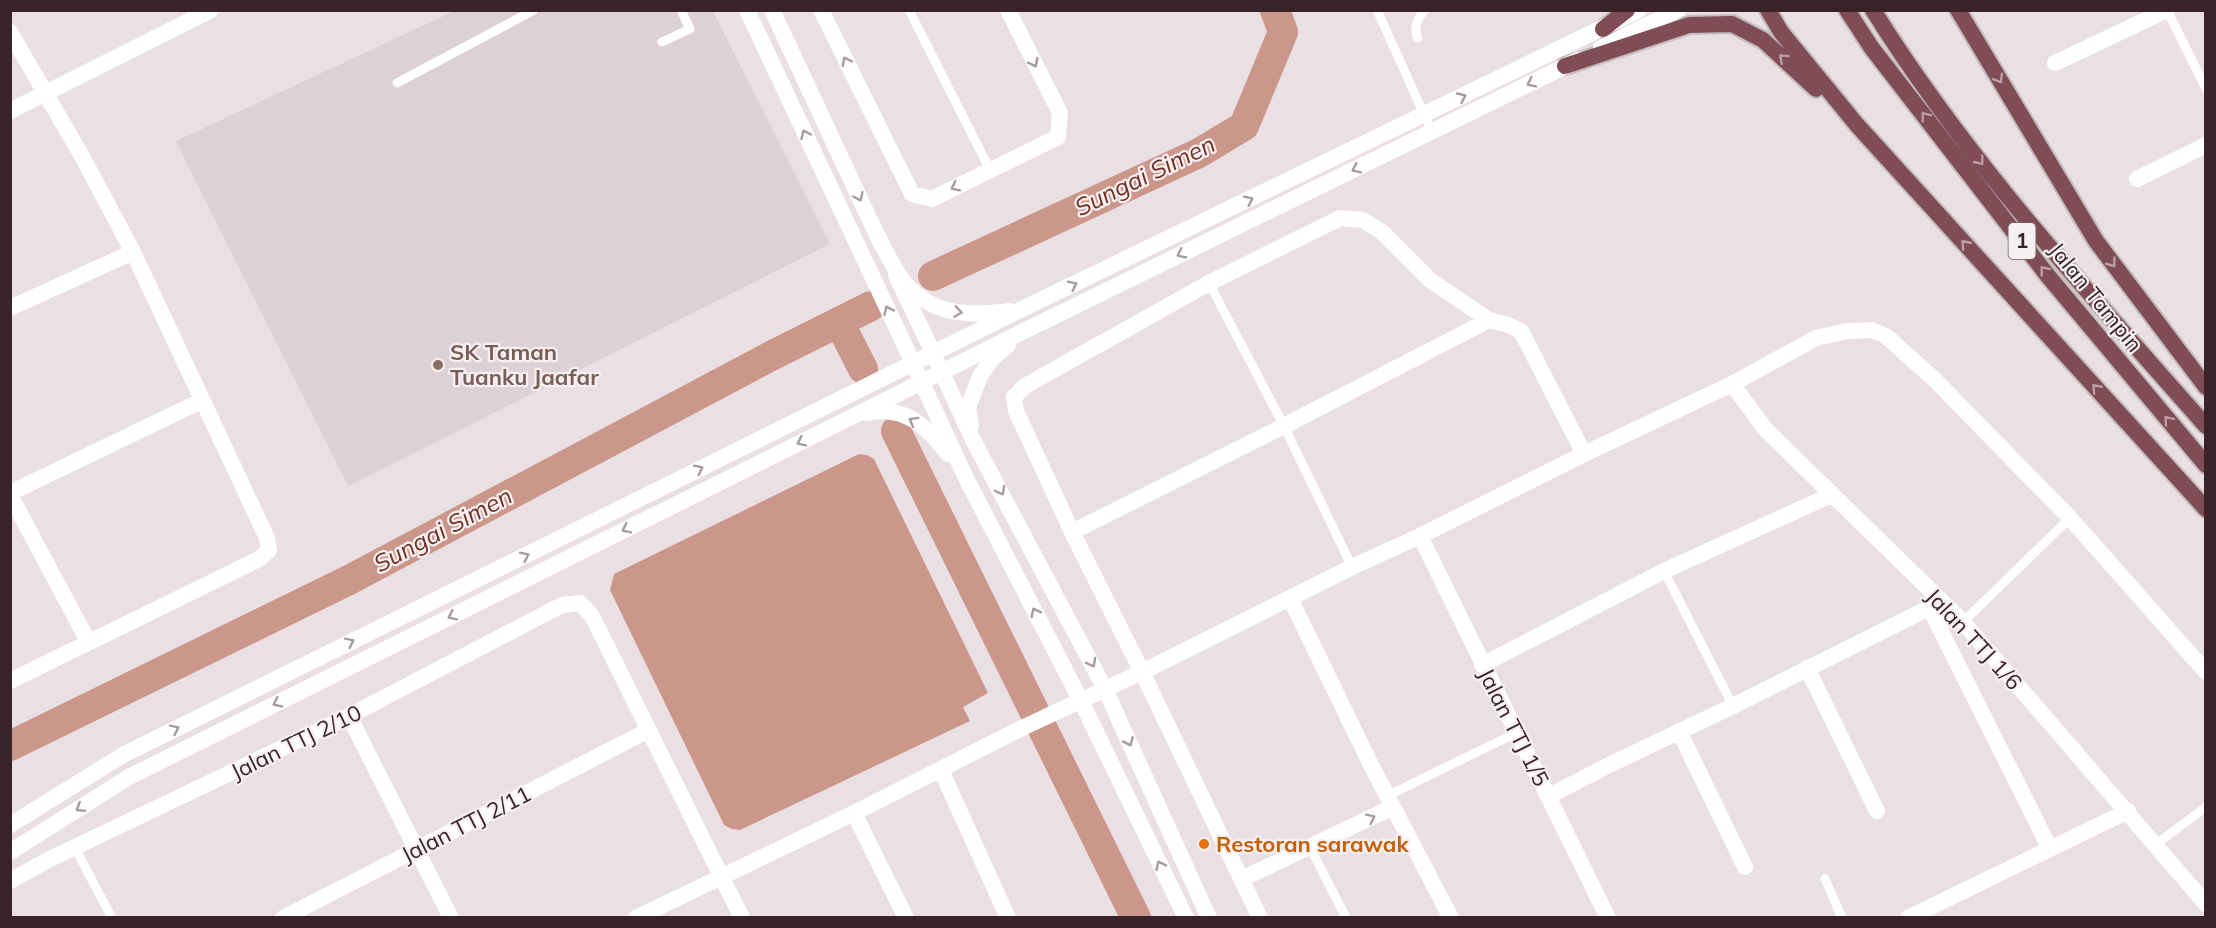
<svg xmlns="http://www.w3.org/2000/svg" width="2216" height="928" viewBox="0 0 2216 928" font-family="Mulish,sans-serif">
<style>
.built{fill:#ded1d6}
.water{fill:#cc978b}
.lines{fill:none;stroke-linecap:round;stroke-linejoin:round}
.river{stroke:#cc978b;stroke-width:30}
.trunk-casing{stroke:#c4bdbe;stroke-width:20}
.service{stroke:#fff;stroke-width:9}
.minor{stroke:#fff;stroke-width:16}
.tertiary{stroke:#fff;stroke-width:16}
.trunk{stroke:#804c56;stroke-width:16}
.oneway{stroke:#bc9ea4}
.oneway2{stroke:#a69c9e}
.education-dot{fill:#8d6e63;stroke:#f7f0f3;stroke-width:2}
.food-dot{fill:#e8710a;stroke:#f7f0f3;stroke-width:2}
.labels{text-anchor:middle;stroke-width:4.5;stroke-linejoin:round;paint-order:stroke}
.shield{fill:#f7f0f3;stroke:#726065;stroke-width:1.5}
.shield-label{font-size:21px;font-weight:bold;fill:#392228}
.street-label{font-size:22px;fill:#392228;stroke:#f7f0f3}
.education-label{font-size:22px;font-weight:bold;fill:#785e54;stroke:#f7f0f3;text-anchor:start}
.food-label{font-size:22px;font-weight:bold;fill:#c56008;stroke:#f7f0f3;text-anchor:start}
.water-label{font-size:24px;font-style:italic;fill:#713020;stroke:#f7f0f3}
</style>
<rect width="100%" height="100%" fill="#eae0e4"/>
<path class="built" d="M454,11H713L830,244L348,486L176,141Z"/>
<path class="water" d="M859,454L867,455L874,459L988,693L963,707L970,721L740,830L732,829L724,825L610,590L614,574Z"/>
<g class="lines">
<path class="river" d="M933,276L1199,153L1244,126L1283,32L1275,10
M839,322L863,369
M896,431L1136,918
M10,746L349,580L773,355L871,306"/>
<g class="trunk-casing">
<path id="trunk" d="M1768,10L1781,32L1857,125L2206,509
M1847,10L1871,47L2048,276L2206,465
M1873,10C1967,161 2089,293 2206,426
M1958,10L2096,241L2206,387
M1603,29L1627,10
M1565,66L1689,25L1732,24L1763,40L1816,89"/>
</g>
<path class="service" d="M909,10L990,170
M1377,10L1432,132
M2167,10L2206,89
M1418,38C1413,29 1417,18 1425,10
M662,42L690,29L681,10
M397,83L534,10
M1209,283L1284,426L1352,567
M1664,571L1733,706
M1963,622L2070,518
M1387,796L1518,732
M2155,845L2206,807
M1310,847L1346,918
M75,848L112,918
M1825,879L1842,918"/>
<path class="minor" d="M747,10L913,363
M772,10L882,246
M821,10L912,194L932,199L1058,137L1060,113L1008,10
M10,32L84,160L133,252L267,538L269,550L259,559L10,681
M2055,63L2167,10
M10,111L211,10
M2137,179L2206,145
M896,275L933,353
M10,308L133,252
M1732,384L1766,430L1963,622L2206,904
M10,493L201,401
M10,495L88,641
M1072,532L1284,426L1489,320
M1420,536L1608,918
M1290,598L1370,763L1451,918
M1929,607L2050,849
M1482,665L1664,571L1831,495
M1807,668L1877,811
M349,716L451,918
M1679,731L1745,867
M941,770L1008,918
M1549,796L1611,764L1733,706L1941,602
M854,813L906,918
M1242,879L1393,807
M10,881L46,861L349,716L562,605L580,603L592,616L742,918
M283,918L649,730
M636,918L854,813L1022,728L1142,672L1352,567L1420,536L1584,454L1732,384L1816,338L1847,331L1872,330L1886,336L1934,379L2070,518L2206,672
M1260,918L1142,672L1072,532L1016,411L1014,397L1025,386L1209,283L1340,218L1363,220L1382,232L1430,280L1489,320L1508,325L1521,331L1584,454
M1908,918L2128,811"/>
<path class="tertiary" d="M1601,48L1678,10
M876,233C884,247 891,264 901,278C929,315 966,317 1010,311
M937,362L973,440L1105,689L1209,918
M917,372L966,478L1081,701L1186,918
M867,413C905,405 926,426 948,454
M971,426L968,407L980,376L992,359L1008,345
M10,825L123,755L1020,310L1639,10
M10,852L129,777L1022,332L1578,60"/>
<use href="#trunk" class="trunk"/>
</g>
<defs><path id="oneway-chevron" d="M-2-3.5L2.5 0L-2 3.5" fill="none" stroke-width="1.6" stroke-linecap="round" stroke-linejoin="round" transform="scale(1.5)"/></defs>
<g class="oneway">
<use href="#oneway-chevron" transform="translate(1783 58) rotate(-138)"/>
<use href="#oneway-chevron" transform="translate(1999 79) rotate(59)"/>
<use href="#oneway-chevron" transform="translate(1925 116) rotate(-128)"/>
<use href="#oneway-chevron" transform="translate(1980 161) rotate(51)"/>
<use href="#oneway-chevron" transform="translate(1965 244) rotate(-132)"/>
<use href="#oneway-chevron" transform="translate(2112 263) rotate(53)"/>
<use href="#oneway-chevron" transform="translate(2044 270) rotate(-128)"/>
<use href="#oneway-chevron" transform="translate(2096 388) rotate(-132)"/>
<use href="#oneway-chevron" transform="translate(2168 420) rotate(-130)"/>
</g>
<g class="oneway2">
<use href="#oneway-chevron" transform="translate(846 61) rotate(-117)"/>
<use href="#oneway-chevron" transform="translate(1034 63) rotate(63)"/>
<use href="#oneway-chevron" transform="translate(1531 83) rotate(154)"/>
<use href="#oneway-chevron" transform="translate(1462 97) rotate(-25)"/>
<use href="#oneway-chevron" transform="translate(805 134) rotate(-115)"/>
<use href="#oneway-chevron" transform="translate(1356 169) rotate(154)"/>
<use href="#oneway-chevron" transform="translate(955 187) rotate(154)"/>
<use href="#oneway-chevron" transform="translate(859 197) rotate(65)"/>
<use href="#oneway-chevron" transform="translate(1249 200) rotate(-26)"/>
<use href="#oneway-chevron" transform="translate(1181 254) rotate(154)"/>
<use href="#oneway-chevron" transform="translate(1073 285) rotate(-26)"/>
<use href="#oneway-chevron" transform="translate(888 310) rotate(-115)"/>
<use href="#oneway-chevron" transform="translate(958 312) rotate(8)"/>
<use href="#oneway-chevron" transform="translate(913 421) rotate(-151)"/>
<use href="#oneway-chevron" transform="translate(801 442) rotate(154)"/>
<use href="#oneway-chevron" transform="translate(699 469) rotate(-26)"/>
<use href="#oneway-chevron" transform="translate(1001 491) rotate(62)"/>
<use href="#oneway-chevron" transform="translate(626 529) rotate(154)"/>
<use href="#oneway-chevron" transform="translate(525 556) rotate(-26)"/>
<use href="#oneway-chevron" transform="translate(1035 612) rotate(-117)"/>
<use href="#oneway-chevron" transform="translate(452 616) rotate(154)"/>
<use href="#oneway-chevron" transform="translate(350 642) rotate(-26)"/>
<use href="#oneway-chevron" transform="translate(1092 663) rotate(62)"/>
<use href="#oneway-chevron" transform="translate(277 703) rotate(154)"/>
<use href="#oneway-chevron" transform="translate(175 729) rotate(-26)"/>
<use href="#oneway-chevron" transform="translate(1129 742) rotate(66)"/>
<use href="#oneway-chevron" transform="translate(80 808) rotate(148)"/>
<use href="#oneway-chevron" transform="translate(1371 818) rotate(-26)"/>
<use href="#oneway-chevron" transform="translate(1160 865) rotate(-116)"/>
</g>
<circle class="education-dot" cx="438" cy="365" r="6"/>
<circle class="food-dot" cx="1204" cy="844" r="6"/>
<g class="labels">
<rect class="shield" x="2008.5" y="223" width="27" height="36" rx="4.5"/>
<g class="shield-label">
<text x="2022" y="248">1</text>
</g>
<g class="street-label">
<text transform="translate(2096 297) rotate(51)" y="8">Jalan Tampin</text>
<text transform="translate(1974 639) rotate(47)" y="8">Jalan TTJ 1/6</text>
<text transform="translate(1514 727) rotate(63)" y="8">Jalan TTJ 1/5</text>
<text transform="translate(296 742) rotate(-26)" y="8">Jalan TTJ 2/10</text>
<text transform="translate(466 824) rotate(-27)" y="8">Jalan TTJ 2/11</text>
</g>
<g class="education-label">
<text x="450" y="360">SK Taman<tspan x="450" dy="25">Tuanku Jaafar</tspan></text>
</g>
<g class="food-label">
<text x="1216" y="852">Restoran sarawak</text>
</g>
<g class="water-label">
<text transform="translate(1145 176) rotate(-26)" y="8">Sungai Simen</text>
<text transform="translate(443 530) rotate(-28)" y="8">Sungai Simen</text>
</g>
</g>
<rect width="2216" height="928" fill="none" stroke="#392228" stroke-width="24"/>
</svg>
